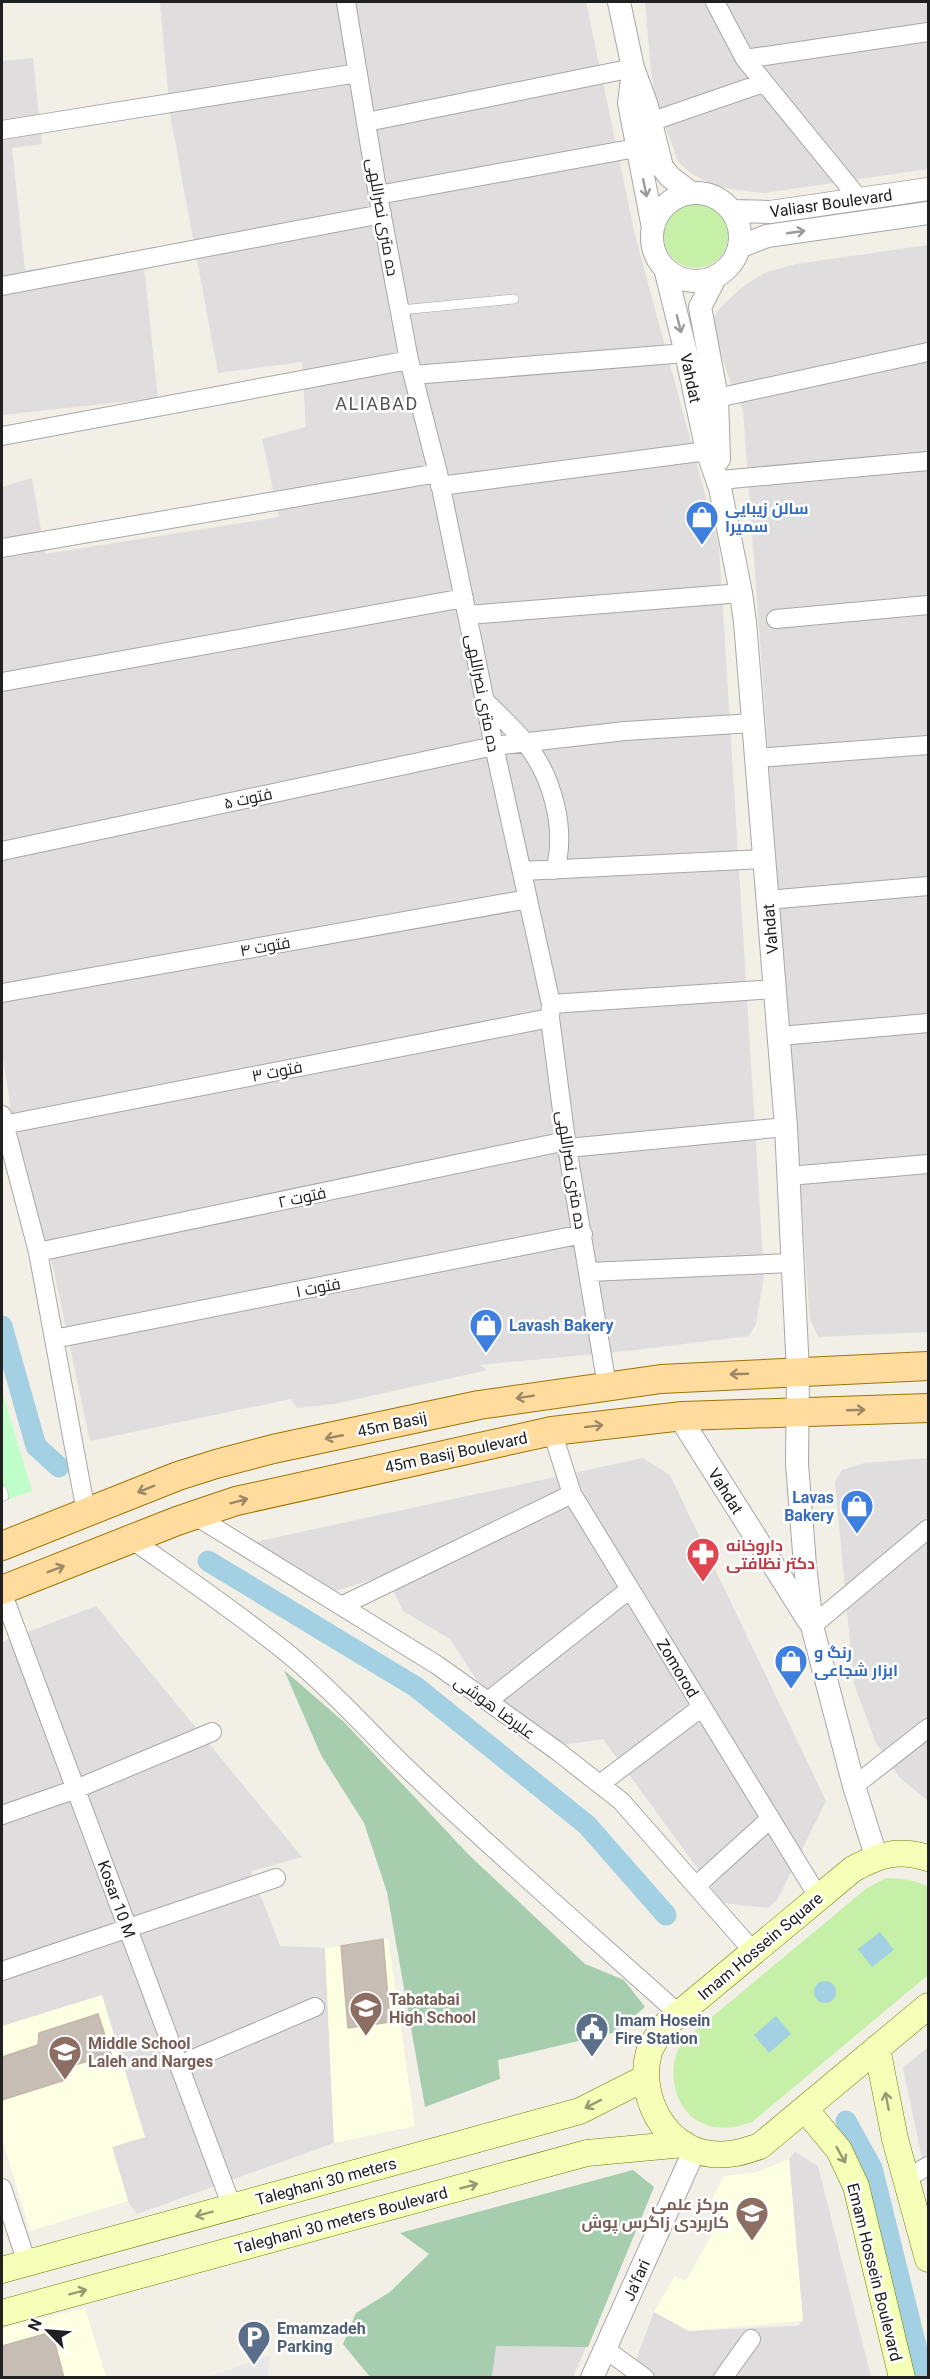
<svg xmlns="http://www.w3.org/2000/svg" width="930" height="2379" viewBox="0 0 930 2379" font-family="Roboto,Cairo,sans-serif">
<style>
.residential{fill:#dfdddd}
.education{fill:#fdffe2}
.grass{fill:#c6f0a8}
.cemetery{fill:#a5cdae}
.park{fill:#c0ffca}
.parking{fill:#e8e8e8}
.water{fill:#a3d0e3}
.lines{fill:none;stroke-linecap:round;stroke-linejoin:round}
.canal{stroke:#a3d0e3;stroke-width:21}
.building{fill:#c6beb5;stroke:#c5b6a7;stroke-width:1.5}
.service-casing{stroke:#a7a7a7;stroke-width:10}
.minor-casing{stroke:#a7a7a7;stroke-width:20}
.tertiary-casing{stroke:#a7a7a7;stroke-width:24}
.secondary-casing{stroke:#687f00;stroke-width:27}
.primary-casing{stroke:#9d7400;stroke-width:30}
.service{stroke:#fff;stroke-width:9}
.minor{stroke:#fff;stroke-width:18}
.tertiary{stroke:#fff;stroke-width:22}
.secondary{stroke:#f6ffb7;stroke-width:26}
.primary{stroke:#ffdc9e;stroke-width:28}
.oneway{stroke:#9b9b9b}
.oneway2{stroke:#9b8765}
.oneway3{stroke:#969b73}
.labels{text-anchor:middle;stroke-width:5;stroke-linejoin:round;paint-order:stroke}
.street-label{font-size:16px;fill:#202020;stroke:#fff}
.shop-label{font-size:16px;font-weight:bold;fill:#366cbe;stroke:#fff;text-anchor:start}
.health-label{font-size:16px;font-weight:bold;fill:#be3a42;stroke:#fff;text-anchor:start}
.education-label{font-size:16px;font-weight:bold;fill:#785e54;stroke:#fff;text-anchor:start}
.service-label{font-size:16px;font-weight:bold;fill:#4e5e75;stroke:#fff;text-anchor:start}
.neighbourhood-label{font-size:18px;letter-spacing:1.5px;fill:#535353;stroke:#fff}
</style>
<rect width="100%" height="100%" fill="#f2efe6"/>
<path class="residential" d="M160,2H586L635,235L719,546L764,1275L756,1324L749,1336L627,1351L479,1365L488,1370L334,1404L297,1408L291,1399L90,1441L53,1267L16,1141L2,1052V487L32,478L45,554L279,517L262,439L306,427L302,362L218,373L170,114Z
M645,2H928V169L764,193L736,190L714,185L692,174L679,163L657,105L651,72Z
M33,58L42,144L12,148L25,270L143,258L158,398L2,415V61Z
M928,245V1332L818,1337L810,1319L743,410L733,389L710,322L720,308L740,289L764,273L796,264Z
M643,1458L670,1475L826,1801L777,1900L768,1908L723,1903L603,1739L563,1745L478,1682L450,1639L403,1611L386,1575L333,1592L250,1543Z
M928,1458V1801L900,1778L876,1743L854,1684L835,1482L842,1470L865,1463Z
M96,1606L302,1857L251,1871L280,1946L325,1948L334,2143L137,2214L128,2201L112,2147L145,2136L2,2026V1642Z
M928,2047V2187L903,2068Z
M795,2152L818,2166L871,2377L629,2378L654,2312L689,2331L797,2326L803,2321L789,2159Z
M495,2346L586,2347L573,2377L492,2378Z"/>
<path class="education" d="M388,1939L415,2126L334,2143L325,1948Z
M102,1995L145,2137L112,2147L128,2201L30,2231L2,2138V2026Z
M789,2159L803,2321L689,2331L654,2312L675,2276L686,2281L725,2210L711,2201L724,2176L757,2172Z
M85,2308L106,2377H2V2328Z"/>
<path class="grass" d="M664 236a32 32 0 1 1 64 0a32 32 0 1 1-64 0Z
M886,1878C902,1879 915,1879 928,1887V1975L752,2122C736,2128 718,2131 702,2123C673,2110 665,2066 683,2041L867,1888Z"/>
<path class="cemetery" d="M284,1670L344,1722L468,1854L585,1964L624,1980L645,2007L616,2032L498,2060L500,2079L425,2107L387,1892L364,1823L321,1755Z
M633,2170L654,2187L588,2347L496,2346L492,2377L371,2378L343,2344L356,2313L390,2292L429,2254L400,2233Z"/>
<path class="park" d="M2,1391L32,1491L2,1502Z"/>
<path class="parking" d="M270,2355L268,2377H209L210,2376Z"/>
<path class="water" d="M880,1932L894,1950L872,1967L858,1949Z
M814 1992a11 11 0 1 1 22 0a11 11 0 1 1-22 0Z
M776,2016L791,2034L769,2053L754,2035Z"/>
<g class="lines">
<path class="canal" d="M2,1326L36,1446L59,1467
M208,1561L416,1687L587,1825L666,1915
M846,2121L872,2168L924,2378"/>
</g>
<path class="building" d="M383,1939L390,2022L348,2028L341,1946Z
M98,2014L111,2054L62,2069L65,2080L2,2100V2057L38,2045L39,2033Z
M52,2332L64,2378H2V2346Z"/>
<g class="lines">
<g class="service-casing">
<path id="service" d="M401,310L514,299
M2,1490L4,1496L2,1497"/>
</g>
<g class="minor-casing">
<path id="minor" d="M346,2L378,195L409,360L438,473L494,746L551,1004L550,1018L566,1141L607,1386
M715,2L745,59L928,32
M745,59L860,200
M367,122L633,68
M650,122L763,83
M2,130L358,73
M378,195L636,148
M2,286L382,214
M413,375L686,353
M717,398L928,352
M2,436L409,360
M720,480L928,461
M440,486L707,451
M2,548L438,473
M468,615L741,593
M776,619L928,605
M2,682L464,598
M485,701C498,714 512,727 524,741C552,775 567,828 555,870
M757,758L928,745
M2,851L494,746L625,731L753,723
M522,871L763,859
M767,900L928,886
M2,993L528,899
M551,1004L775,989
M780,1036L928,1023
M2,1115L38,1252L86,1512
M3,1125L550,1018
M568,1148L786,1127
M789,1176L928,1164
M38,1252L566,1141
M589,1272L792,1263
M54,1339L583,1234
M552,1431L572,1494L819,1898
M194,1515L437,1665L556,1750L621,1801L753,1951
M131,1539C186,1578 241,1615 292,1657C337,1694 374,1738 416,1777C502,1858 591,1935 679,2014
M2,1592L232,2207
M341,1606L572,1494
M812,1626L928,1529
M488,1701L630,1589
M600,1784L702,1707
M854,1786L928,1728
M2,1815L76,1789L212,1732
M696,1886L770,1819
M2,1971L276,1878
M179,2065L315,2007
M907,2178L928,2166
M2,2188L27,2263
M605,2349L645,2378
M723,2378L751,2339"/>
</g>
<g class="tertiary-casing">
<path id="tertiary" d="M619,2L633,68L646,103L662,167L670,177L691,193
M633,72L629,103L653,228
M652 237a44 44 0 1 1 88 0a44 44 0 1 1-88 0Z
M732,211L770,212L928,189
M739,247L767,236L928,213
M665,268L686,353L707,451L720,488L741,593L745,622L786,1127L798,1372L797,1464L805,1565L812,1626L854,1786L876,1856
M716,276L700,307L717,398L719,459
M679,1416L808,1620
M592,2378L695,2149"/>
</g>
<g class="secondary-casing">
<path id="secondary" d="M928,1858C898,1849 881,1854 853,1869L662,2028C658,2036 652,2044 649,2052C637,2095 664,2149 711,2154C729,2156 743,2152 760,2146L928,2006
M877,2048L895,2139L928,2259
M805,2109L839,2150L856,2186L902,2378
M2,2270L580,2111L645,2078
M2,2313L587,2153L684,2144"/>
</g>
<g class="primary-casing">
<path id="primary" d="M2,1546L178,1476L216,1464L273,1449L479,1405L661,1379L928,1366
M2,1590L177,1521L236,1501L552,1431L683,1416L928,1408"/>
</g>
<use href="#service" class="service"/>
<use href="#minor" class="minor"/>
<use href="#tertiary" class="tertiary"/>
<use href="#secondary" class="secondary"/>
<use href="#primary" class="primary"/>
</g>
<defs><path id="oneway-shaft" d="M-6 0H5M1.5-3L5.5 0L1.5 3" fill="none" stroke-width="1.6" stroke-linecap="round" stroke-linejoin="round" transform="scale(1.5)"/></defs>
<g class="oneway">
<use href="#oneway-shaft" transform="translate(645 188) rotate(78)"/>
<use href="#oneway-shaft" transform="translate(796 232) rotate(-8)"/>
<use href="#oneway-shaft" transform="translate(679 324) rotate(76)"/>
</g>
<g class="oneway2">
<use href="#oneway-shaft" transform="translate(739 1374) rotate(178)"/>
<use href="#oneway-shaft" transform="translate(525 1397) rotate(171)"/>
<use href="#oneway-shaft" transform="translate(856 1410) rotate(-2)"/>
<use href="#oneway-shaft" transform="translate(594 1426) rotate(-7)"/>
<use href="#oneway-shaft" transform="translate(334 1437) rotate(169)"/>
<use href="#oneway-shaft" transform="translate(146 1489) rotate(158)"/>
<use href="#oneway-shaft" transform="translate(239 1501) rotate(-15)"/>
<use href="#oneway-shaft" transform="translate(56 1569) rotate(-21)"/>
</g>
<g class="oneway3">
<use href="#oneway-shaft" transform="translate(887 2101) rotate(-101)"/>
<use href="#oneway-shaft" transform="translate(593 2104) rotate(153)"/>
<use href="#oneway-shaft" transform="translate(841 2155) rotate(61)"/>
<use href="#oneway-shaft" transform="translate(469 2186) rotate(-15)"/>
<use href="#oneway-shaft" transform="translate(204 2214) rotate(165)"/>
<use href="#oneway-shaft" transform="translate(78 2292) rotate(-15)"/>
</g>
<defs>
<g id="shop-pin" transform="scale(1.725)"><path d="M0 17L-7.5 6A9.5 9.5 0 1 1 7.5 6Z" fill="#3f7fe0" stroke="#fff"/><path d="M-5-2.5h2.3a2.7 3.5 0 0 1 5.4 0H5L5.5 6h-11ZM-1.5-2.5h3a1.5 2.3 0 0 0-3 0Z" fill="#fff"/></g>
<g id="pharmacy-pin" transform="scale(1.725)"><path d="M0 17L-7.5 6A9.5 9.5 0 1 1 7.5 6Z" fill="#e0444e" stroke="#fff"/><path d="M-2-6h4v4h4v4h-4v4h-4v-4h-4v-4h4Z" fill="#fff"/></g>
<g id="school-pin" transform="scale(1.725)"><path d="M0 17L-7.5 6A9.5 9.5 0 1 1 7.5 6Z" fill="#8d6e63" stroke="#fff"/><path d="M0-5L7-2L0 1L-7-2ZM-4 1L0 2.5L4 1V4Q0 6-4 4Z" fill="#fff"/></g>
<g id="civic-pin" transform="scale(1.725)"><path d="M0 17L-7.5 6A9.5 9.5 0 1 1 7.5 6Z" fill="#5c6f8a" stroke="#fff"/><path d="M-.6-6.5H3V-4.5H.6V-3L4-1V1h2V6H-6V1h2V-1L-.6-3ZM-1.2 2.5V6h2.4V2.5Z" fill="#fff"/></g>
<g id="university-pin" transform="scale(1.725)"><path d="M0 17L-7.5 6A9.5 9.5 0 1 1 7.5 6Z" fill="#8d6e63" stroke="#fff"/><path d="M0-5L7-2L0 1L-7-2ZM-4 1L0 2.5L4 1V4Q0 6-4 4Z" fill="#fff"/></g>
<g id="parking-pin" transform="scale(1.725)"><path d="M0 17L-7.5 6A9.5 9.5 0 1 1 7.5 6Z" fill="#5c6f8a" stroke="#fff"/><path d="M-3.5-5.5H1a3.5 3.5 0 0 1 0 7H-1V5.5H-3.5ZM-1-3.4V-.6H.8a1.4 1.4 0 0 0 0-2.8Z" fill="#fff"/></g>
</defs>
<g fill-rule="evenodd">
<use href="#shop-pin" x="702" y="517"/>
<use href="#shop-pin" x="486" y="1325"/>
<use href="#shop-pin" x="857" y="1506"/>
<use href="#pharmacy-pin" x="703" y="1554"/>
<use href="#shop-pin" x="791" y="1661"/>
<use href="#school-pin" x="366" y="2008"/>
<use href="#civic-pin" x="592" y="2029"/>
<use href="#school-pin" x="65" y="2052"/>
<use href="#university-pin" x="752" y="2213"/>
<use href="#parking-pin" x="254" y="2337"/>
</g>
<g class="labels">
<g class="street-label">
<text transform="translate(831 203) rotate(-8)" y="6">Valiasr Boulevard</text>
<text transform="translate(383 217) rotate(80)" y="6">ده متری نصراللهی</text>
<text transform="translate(691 378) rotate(78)" y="6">Vahdat</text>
<text transform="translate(483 693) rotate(79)" y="6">ده متری نصراللهی</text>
<text transform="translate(248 798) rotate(-12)" y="6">فتوت ۵</text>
<text transform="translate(770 929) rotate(-95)" y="6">Vahdat</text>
<text transform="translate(265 946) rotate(-10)" y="6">فتوت ۴</text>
<text transform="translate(277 1071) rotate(-11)" y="6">فتوت ۳</text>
<text transform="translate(572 1170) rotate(81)" y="6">ده متری نصراللهی</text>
<text transform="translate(302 1197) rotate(-12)" y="6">فتوت ۲</text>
<text transform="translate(318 1287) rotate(-11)" y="6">فتوت ۱</text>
<text transform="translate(392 1424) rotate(-12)" y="6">45m Basij</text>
<text transform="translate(456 1452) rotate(-12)" y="6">45m Basij Boulevard</text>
<text transform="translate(726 1491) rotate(58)" y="6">Vahdat</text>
<text transform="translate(678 1668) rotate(59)" y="6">Zomorod</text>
<text transform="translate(495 1707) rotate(36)" y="6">علیرضا هوشی</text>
<text transform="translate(117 1899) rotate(70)" y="6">Kosar 10 M</text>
<text transform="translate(760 1946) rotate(-40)" y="6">Imam Hossein Square</text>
<text transform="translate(326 2181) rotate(-15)" y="6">Taleghani 30 meters</text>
<text transform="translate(341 2220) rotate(-15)" y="6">Taleghani 30 meters Boulevard</text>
<text transform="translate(875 2272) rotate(76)" y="6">Emam Hossein Boulevard</text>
<text transform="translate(636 2280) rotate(-66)" y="6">Ja'fari</text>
</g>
<g class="shop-label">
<text x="725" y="514">سالن زیبایی<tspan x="725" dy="18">سمیرا</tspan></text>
<text x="509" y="1331">Lavash Bakery</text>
<text x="834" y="1503" text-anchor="end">Lavas<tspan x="834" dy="18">Bakery</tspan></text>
<text x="814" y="1658">رنگ و<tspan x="814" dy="18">ابزار شجاعی</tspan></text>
</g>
<g class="health-label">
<text x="726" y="1551">داروخانه<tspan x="726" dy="18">دکتر نظافتی</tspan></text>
</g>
<g class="education-label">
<text x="389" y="2005">Tabatabai<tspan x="389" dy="18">High School</tspan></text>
<text x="88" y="2049">Middle School<tspan x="88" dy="18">Laleh and Narges</tspan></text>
<text x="729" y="2210" text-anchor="end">مرکز علمی<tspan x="729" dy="18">کاربردی زاگرس پوش</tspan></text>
</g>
<g class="service-label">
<text x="615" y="2026">Imam Hosein<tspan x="615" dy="18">Fire Station</tspan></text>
<text x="277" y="2334">Emamzadeh<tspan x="277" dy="18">Parking</tspan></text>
</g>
<g class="neighbourhood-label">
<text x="377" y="410">ALIABAD</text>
</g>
</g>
<rect width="930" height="2379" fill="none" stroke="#202020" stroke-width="6"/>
<g transform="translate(48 2331) rotate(295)" stroke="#ffffff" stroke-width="4.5" paint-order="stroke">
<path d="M0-4.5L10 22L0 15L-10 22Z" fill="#202020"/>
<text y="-9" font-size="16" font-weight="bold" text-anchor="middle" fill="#202020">N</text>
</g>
</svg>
